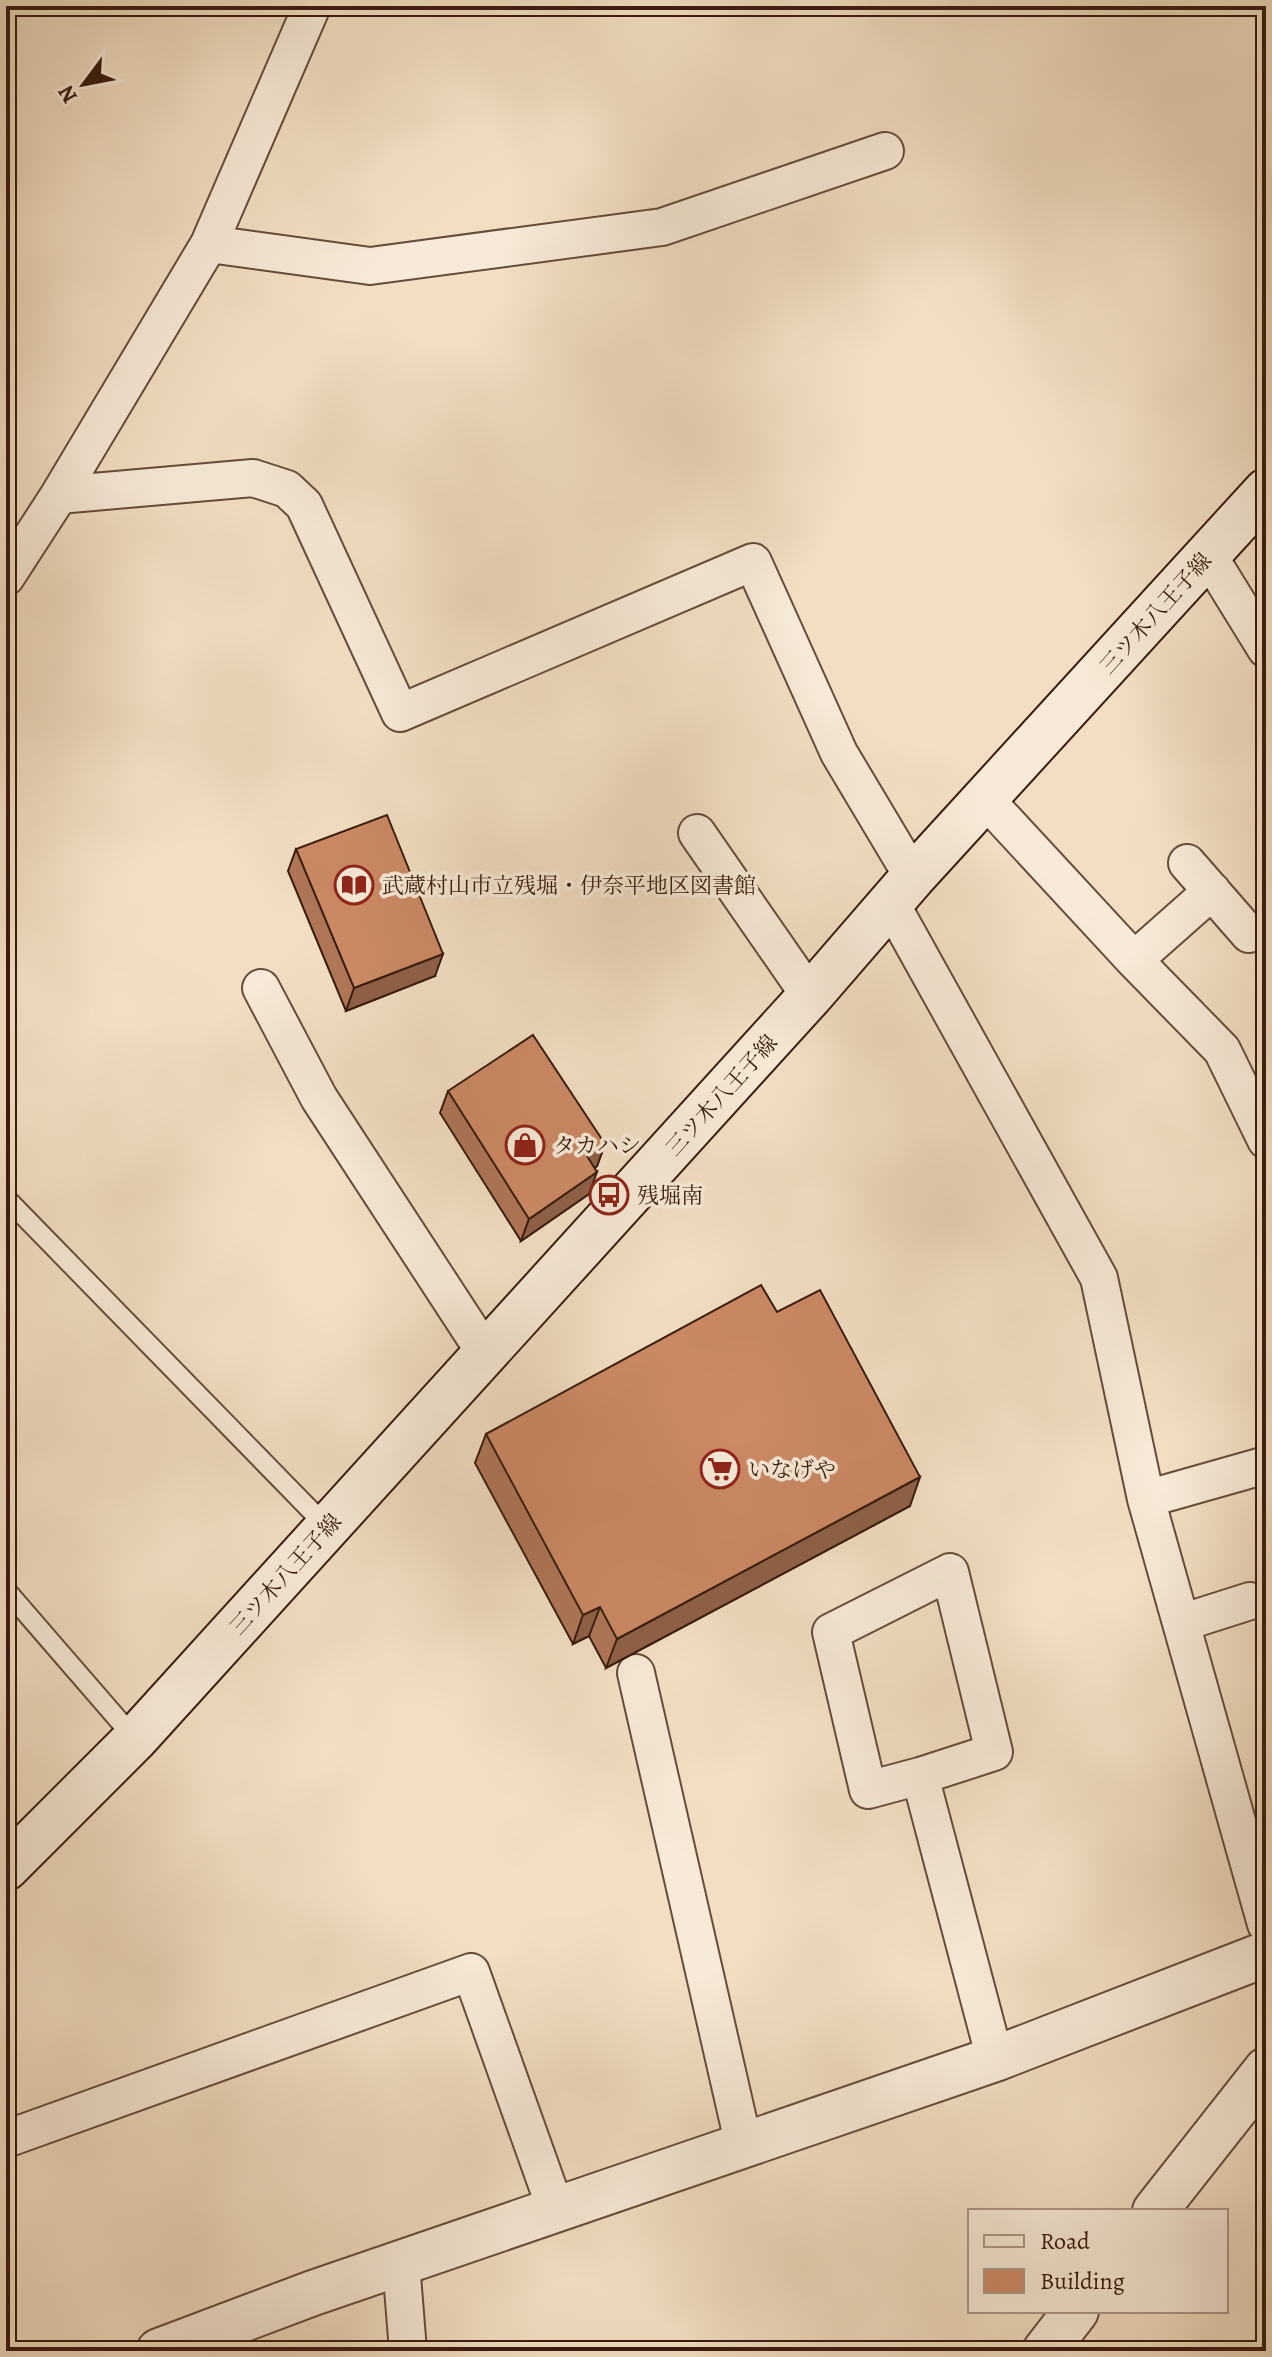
<svg xmlns="http://www.w3.org/2000/svg" width="1272" height="2357" viewBox="0 0 1272 2357" font-family="Alegreya,'Noto Serif JP',serif">
<style>
.lines{fill:none;stroke-linecap:round;stroke-linejoin:round}
.service-casing{stroke:#664c3a;stroke-width:22}
.minor-casing{stroke:#664c3a;stroke-width:40}
.tertiary-casing{stroke:#664c3a;stroke-width:48}
.secondary-casing{stroke:#381b0d;stroke-width:48}
.service{stroke:#f7ead8;stroke-width:18}
.minor{stroke:#f7ead8;stroke-width:36}
.tertiary{stroke:#f7ead8;stroke-width:44}
.secondary{stroke:#f7ead8;stroke-width:44}
.wall{fill:#af7658;stroke:#381b0d;stroke-width:2}
.shaded-wall{fill:#8f6047;stroke:#381b0d;stroke-width:2}
.building{fill:#cc8966;stroke:#381b0d;stroke-width:2}
.labels{text-anchor:middle;stroke-width:7;stroke-linejoin:round;paint-order:stroke}
.street-label{font-size:22px;fill:#381b0d;stroke:#f7ead8}
.poi-label{font-size:22px;fill:#381b0d;stroke:#f7ead8;text-anchor:start}
</style>
<rect width="100%" height="100%" fill="#f2dfc3"/>
<filter id="stains"><feTurbulence type="fractalNoise" baseFrequency=".0025" numOctaves="4"/><feColorMatrix values="0 0 0 0 .2 0 0 0 0 .09 0 0 0 0 .02 0 0 0 .5 -.17"/></filter>
<radialGradient id="worn" r=".72"><stop offset=".6" stop-color="#630" stop-opacity="0"/><stop offset="1" stop-color="#630" stop-opacity=".3"/></radialGradient>
<g class="lines">
<g class="service-casing">
<path id="service" d="M6,1198L328,1528
M6,1590L135,1739"/>
</g>
<g class="minor-casing">
<path id="minor" d="M209,244L370,266L662,227L885,151
M59,495L253,478L287,489L304,505L400,713L753,562L839,753L913,877
M1208,555L1266,649
M6,577L59,495L209,244L312,6
M985,799L1134,960L1222,1050L1266,1140
M697,833L810,996
M1187,863L1249,934
M891,904L1099,1278L1146,1499L1266,1924
M1134,960L1212,891
M261,988L319,1098L486,1354
M1146,1499L1266,1465
M1181,1623L1250,1601
M636,1673L744,2146
M920,1776L994,1752L950,1572L831,1632L868,1790L920,1776L995,2059
M6,2139L471,1972L556,2210
M401,2263L408,2351"/>
</g>
<g class="tertiary-casing">
<path id="tertiary" d="M1155,2211L1266,2070
M159,2351L313,2293L995,2059L1266,1954
M1045,2351L1076,2311"/>
</g>
<g class="secondary-casing">
<path id="secondary" d="M6,1868L135,1739L810,996L913,877L1266,491"/>
</g>
<use href="#service" class="service"/>
<use href="#minor" class="minor"/>
<use href="#tertiary" class="tertiary"/>
<use href="#secondary" class="secondary"/>
</g>
<path class="wall" d="M296,849L435,976L346,1011L288,871Z
M448,1091L605,1144L597,1166L595,1168L589,1194L521,1241L440,1113Z
M777,1312L910,1506L606,1668L589,1636L573,1644L475,1463L486,1434Z"/>
<path class="shaded-wall" d="M443,954L435,976L346,1011L354,988Z
M605,1144L597,1166L578,1178L587,1156Z
M597,1172L589,1194L521,1241L529,1219Z
M920,1477L910,1506L606,1668L617,1639Z
M600,1607L589,1636L573,1644L583,1615Z"/>
<path class="building" d="M387,815L443,954L354,988L296,849Z
M533,1035L605,1144L587,1156L597,1172L529,1219L448,1091Z
M761,1285L777,1312L820,1290L920,1477L617,1639L600,1607L583,1615L486,1434Z"/>
<defs>
<g id="library-ring" transform="scale(2)"><circle r="9.5" fill="#f7ead8" stroke="#8f2418" stroke-width="1.5"/><path d="M-6-4Q-3-5.5-.7-3.5V5Q-3 3-6 4ZM6-4Q3-5.5 .7-3.5V5Q3 3 6 4Z" fill="#8f2418"/></g>
<g id="shop-ring" transform="scale(2)"><circle r="9.5" fill="#f7ead8" stroke="#8f2418" stroke-width="1.5"/><path d="M-5-2.5h2.3a2.7 3.5 0 0 1 5.4 0H5L5.5 6h-11ZM-1.5-2.5h3a1.5 2.3 0 0 0-3 0Z" fill="#8f2418"/></g>
<g id="bus-ring" transform="scale(2)"><circle r="9.5" fill="#f7ead8" stroke="#8f2418" stroke-width="1.5"/><path d="M-5-6H5V4H4V6H2V4H-2V6H-4V4H-5ZM-3.5-4V0h7V-4ZM-3.5 1.2v1.5H-2V1.2ZM2 1.2v1.5H3.5V1.2Z" fill="#8f2418"/></g>
<g id="supermarket-ring" transform="scale(2)"><circle r="9.5" fill="#f7ead8" stroke="#8f2418" stroke-width="1.5"/><path d="M-6-5.5h2.5l.6 2H6L4.5 2H-2.5L-4.4-4H-6ZM-1.5 3.2a1.3 1.3 0 1 0 .1 0ZM3 3.2a1.3 1.3 0 1 0 .1 0Z" fill="#8f2418"/></g>
</defs>
<g fill-rule="evenodd">
<use href="#library-ring" x="354" y="885"/>
<use href="#shop-ring" x="525" y="1145"/>
<use href="#bus-ring" x="609" y="1195"/>
<use href="#supermarket-ring" x="720" y="1469"/>
</g>
<g class="labels">
<g class="street-label">
<text transform="translate(1155 613) rotate(-48)" y="8">三ツ木八王子線</text>
<text transform="translate(721 1095) rotate(-48)" y="8">三ツ木八王子線</text>
<text transform="translate(285 1574) rotate(-48)" y="8">三ツ木八王子線</text>
</g>
<g class="poi-label">
<text x="382" y="893">武蔵村山市立残堀・伊奈平地区図書館</text>
<text x="553" y="1153">タカハシ</text>
<text x="637" y="1203">残堀南</text>
<text x="748" y="1477">いなげや</text>
</g>
</g>
<rect width="1272" height="2357" fill="none" stroke="#f2dfc3" stroke-width="32"/>
<rect x="8" y="8" width="1256" height="2341" fill="none" stroke="#381b0d" stroke-width="4"/>
<rect x="16" y="16" width="1240" height="2325" fill="none" stroke="#381b0d" stroke-width="2"/>
<rect x="968" y="2209" width="260" height="104" fill="#f7ead8" stroke="#ab9787" stroke-width="2"/>
<rect x="984" y="2235" width="40" height="12" fill="#f7ead8" stroke="#ab9787" stroke-width="2"/>
<text x="1040" y="2249" font-size="24" fill="#381b0d">Road</text>
<rect x="984" y="2269" width="40" height="24" fill="#cc8966" stroke="#ab9787" stroke-width="2"/>
<text x="1040" y="2289" font-size="24" fill="#381b0d">Building</text>
<g transform="translate(84 84) rotate(238)" stroke="#f7ead8" stroke-width="6" paint-order="stroke">
<path d="M0-6L14 30L0 20L-14 30Z" fill="#381b0d"/>
<text y="-12" font-size="22" font-weight="bold" text-anchor="middle" fill="#381b0d">N</text>
</g>
<rect width="100%" height="100%" filter="url(#stains)"/>
<rect width="100%" height="100%" fill="url(#worn)"/>
</svg>
